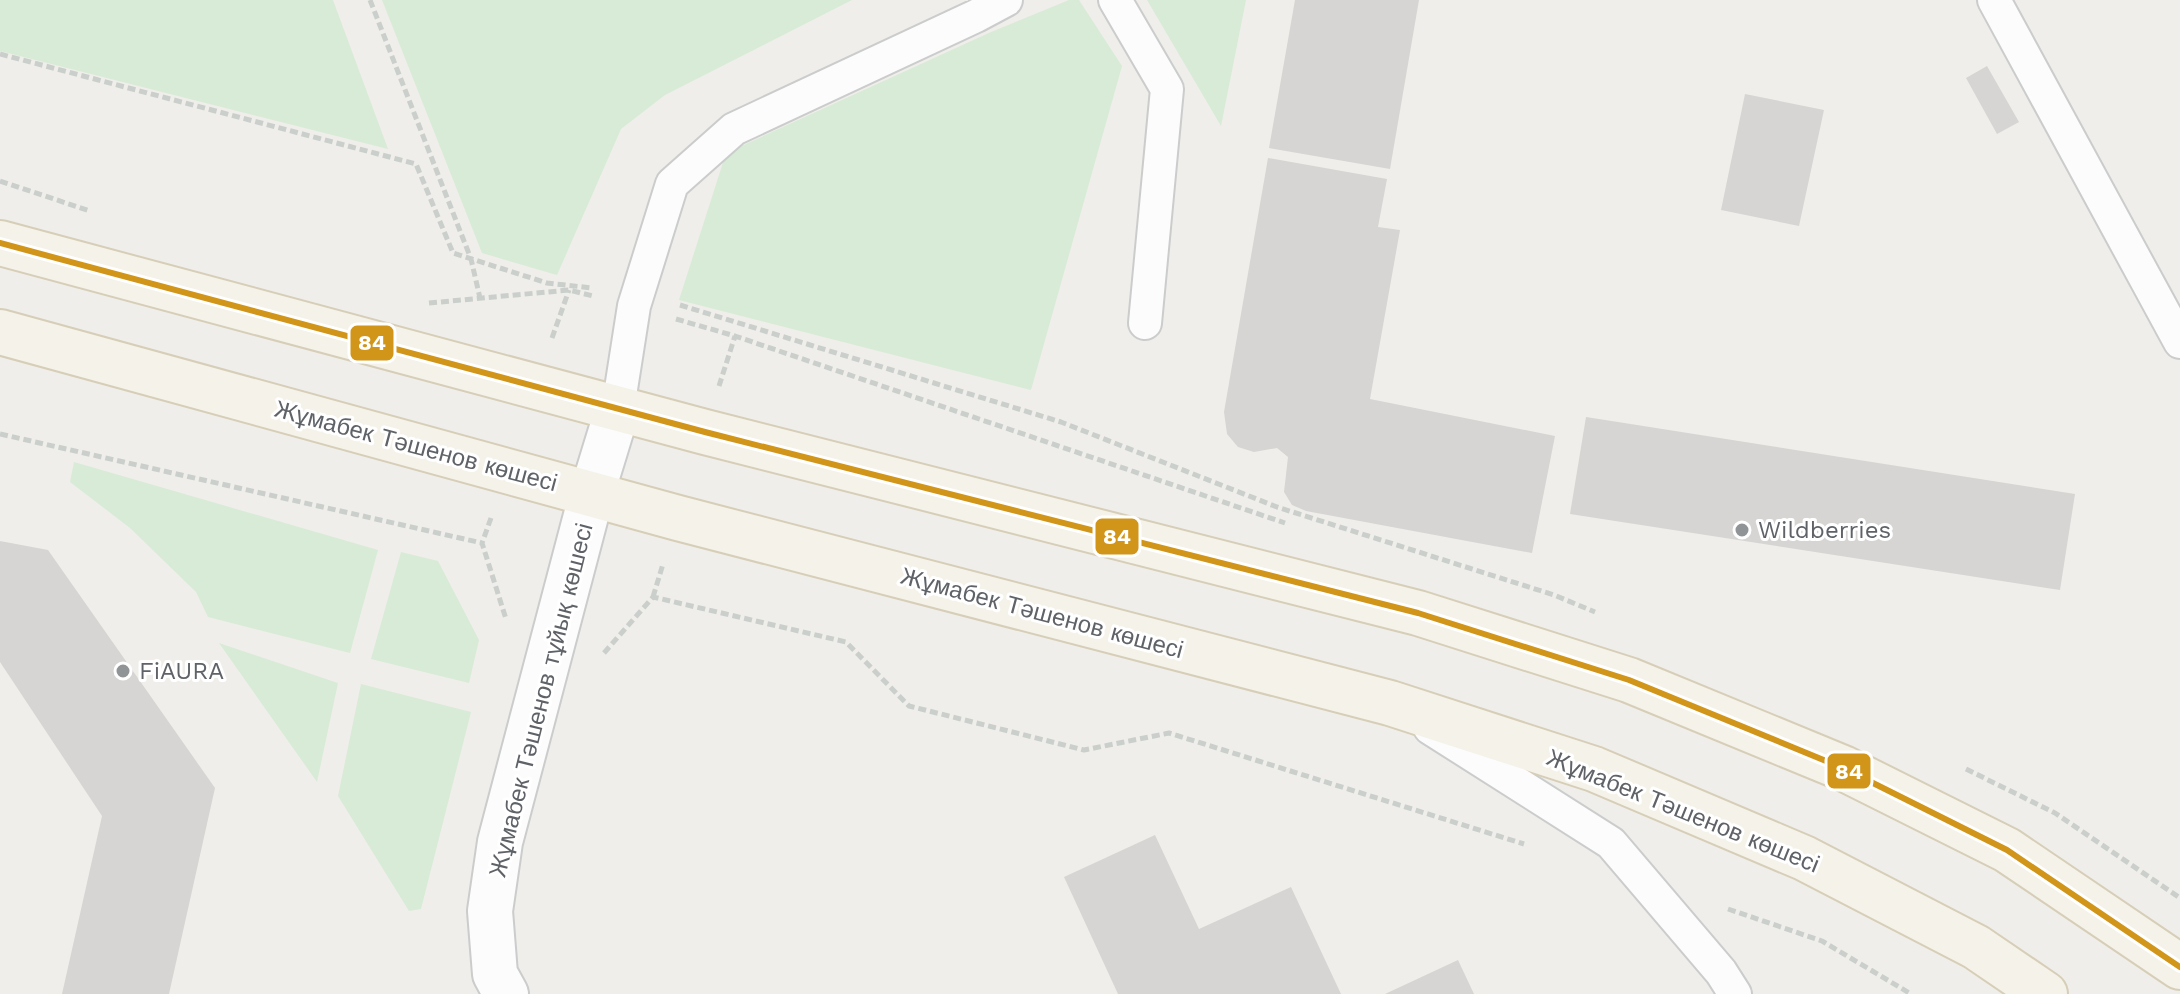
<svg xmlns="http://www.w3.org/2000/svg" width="2180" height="994" viewBox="0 0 2180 994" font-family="'Work Sans',sans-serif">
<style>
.green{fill:#d8ebd6}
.building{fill:#d6d5d3}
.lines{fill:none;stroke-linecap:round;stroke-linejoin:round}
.service-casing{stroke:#cbcccc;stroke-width:36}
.tertiary-casing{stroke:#cbcccc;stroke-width:48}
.primary-casing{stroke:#d7ceb8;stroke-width:48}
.path{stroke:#cacfcc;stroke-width:5;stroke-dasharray:8 4;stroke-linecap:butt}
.service{stroke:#fdfcfc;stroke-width:32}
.tertiary{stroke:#fdfcfc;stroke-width:44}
.primary{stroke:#f4f2e9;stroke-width:44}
.bus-1-casing{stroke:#fff;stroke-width:12}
.bus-1{stroke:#d1951a;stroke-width:6}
.poi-dot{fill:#919496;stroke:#fff;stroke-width:3}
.labels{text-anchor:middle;stroke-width:6;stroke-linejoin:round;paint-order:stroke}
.street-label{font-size:24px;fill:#5f6368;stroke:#fff}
.poi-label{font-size:24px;fill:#5f6368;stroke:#fff;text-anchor:start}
.line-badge{stroke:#fff;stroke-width:3}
.badge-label{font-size:22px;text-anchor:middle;font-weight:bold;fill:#fff}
</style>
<rect width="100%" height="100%" fill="#efeeea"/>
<path class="green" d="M0,0H333L388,149L0,51Z
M382,0H852L665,95L621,129L557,275L482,253Z
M1069,0H1079L1122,66L1031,390L679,300L726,153L991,32Z
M1147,0H1246L1221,126Z
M74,462L378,550L350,653L208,617L196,592L130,528L70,482Z
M401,552L438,561L479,640L469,683L371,659Z
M219,643L338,683L317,782Z
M361,684L471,712L421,909L409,911L338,796Z"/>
<path class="building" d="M1295,0H1419L1390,169L1269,148Z
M1987,66L2019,122L1997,134L1966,78Z
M1745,94L1824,110L1799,226L1721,210Z
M1268,158L1387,179L1378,227L1400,230L1370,399L1555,436L1532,553L1306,511L1292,505L1284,492L1288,457L1277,448L1254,452L1238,447L1227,434L1224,412Z
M1586,417L2075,494L2060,590L1570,514Z
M0,541L48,550L215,788L169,994H62L102,816L0,662Z
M1155,835L1199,929L1291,887L1341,994H1118L1064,877Z
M1458,960L1474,994H1385Z"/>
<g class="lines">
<g class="service-casing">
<path id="service" d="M1115,0L1167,89L1145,323
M1994,0L2180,342
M618,408L634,306L672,184L734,129L976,16L1006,0
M1430,728L1611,843L1721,972L1735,994"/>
</g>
<g class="tertiary-casing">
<path id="tertiary" d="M506,994L495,974L490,911L500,842L592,493L618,408"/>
</g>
<g class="primary-casing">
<path id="primary" d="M0,243L705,432L1418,613L1629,680L1843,768L2007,850L2180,967
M0,332L678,518L1390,703L1594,769L1804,858L1976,947L2045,994"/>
</g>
<path class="path" d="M370,0L471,259L480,298
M0,54L416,164L453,253L547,283L592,288
M0,181L90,211
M429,303L569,290L593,296
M680,305L1061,422L1277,507L1554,595L1595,612
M676,319L735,336L1285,523
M552,338L569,290
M719,386L735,336
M0,434L482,543
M491,518L482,543L506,619
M653,597L663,564
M604,653L653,597L846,642L909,706L1084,750L1169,733L1524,844
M1966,769L2055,813L2180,898
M1728,909L1822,941L1911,994"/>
<use href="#service" class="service"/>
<use href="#tertiary" class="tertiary"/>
<use href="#primary" class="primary"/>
<g class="bus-1-casing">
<path id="bus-1" d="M0,243L705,432L1418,613L1629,680L1843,768L2007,850L2180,967"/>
</g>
<use href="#bus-1" class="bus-1"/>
</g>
<g class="poi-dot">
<circle cx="1742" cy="530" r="8"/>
<circle cx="123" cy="671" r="8"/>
</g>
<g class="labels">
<g class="street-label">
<text transform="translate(416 446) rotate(15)" y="8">Жұмабек Тәшенов көшесі</text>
<text transform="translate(1042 613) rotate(15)" y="8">Жұмабек Тәшенов көшесі</text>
<text transform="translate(541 700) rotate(-76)" y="8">Жұмабек Тәшенов тұйық көшесі</text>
<text transform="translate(1683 811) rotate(22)" y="8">Жұмабек Тәшенов көшесі</text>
</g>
<g class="poi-label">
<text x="1758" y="538">Wildberries</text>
<text x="139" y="679">FiAURA</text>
</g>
</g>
<g class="line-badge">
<rect x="349" y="324" width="46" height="38" rx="8" fill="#d1951a"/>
<rect x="1094" y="517" width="46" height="39" rx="8" fill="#d1951a"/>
<rect x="1826" y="752" width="46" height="38" rx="8" fill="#d1951a"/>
</g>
<g class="badge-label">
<text x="372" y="350">84</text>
<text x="1117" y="544">84</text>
<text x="1849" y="779">84</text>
</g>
</svg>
